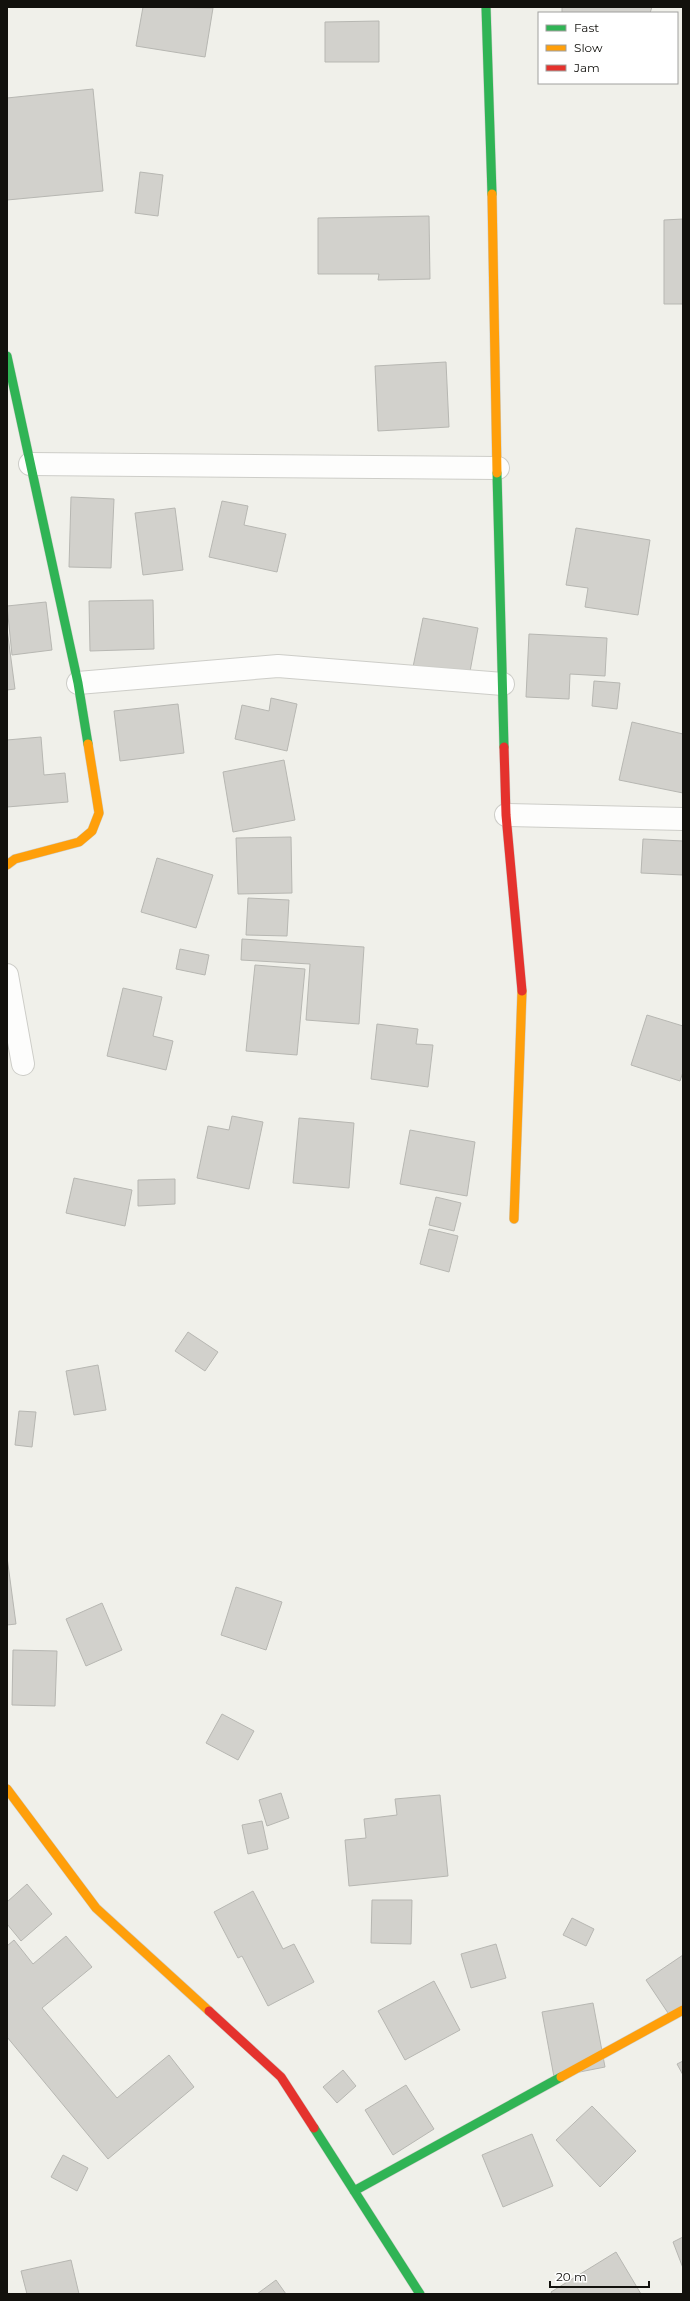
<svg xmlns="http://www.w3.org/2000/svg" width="690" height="2301" viewBox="0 0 690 2301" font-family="Montserrat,sans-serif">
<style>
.building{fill:#d2d1cc;stroke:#b7b7b2}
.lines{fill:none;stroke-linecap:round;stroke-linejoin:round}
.street-casing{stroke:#cdcdc8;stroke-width:24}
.fast-casing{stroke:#cdcdc8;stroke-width:10}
.slow-casing{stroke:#cdcdc8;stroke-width:10}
.jam-casing{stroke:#cdcdc8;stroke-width:10}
.street{stroke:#fdfdfc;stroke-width:22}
.fast{stroke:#30b455;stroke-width:9}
.slow{stroke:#ff9f0a;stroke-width:9}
.jam{stroke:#e5322d;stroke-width:9}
</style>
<rect width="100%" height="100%" fill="#f0f0ea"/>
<path class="building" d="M143,7L213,8L205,57L136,46Z
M562,7H652L650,13H562Z
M379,21V62H325V22Z
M93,89L103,191L7,200V98Z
M140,172L163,175L158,216L135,213Z
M429,216L430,279L378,280L379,274H318V218Z
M683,219V304H664V220Z
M446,362L449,427L378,431L375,366Z
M71,497L114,499L111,568L69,567Z
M222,501L248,506L244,525L286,534L277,572L209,557Z
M175,508L183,570L143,575L135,513Z
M576,528L650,540L638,615L585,607L588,588L566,585Z
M153,600L154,649L90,651L89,601Z
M46,602L52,650L12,655L7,606Z
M423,618L478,628L469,677L413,667Z
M7,629L15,689L7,690Z
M529,634L607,638L605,676L570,674L569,699L526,697Z
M594,681L620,683L617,709L592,706Z
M271,698L297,704L287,751L235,739L242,705L269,711Z
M178,704L184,753L120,761L114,711Z
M632,722L683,734V793L619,780Z
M41,737L44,775L65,773L68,802L7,807V740Z
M284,760L295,820L233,832L223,772Z
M291,837L292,893L238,894L236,838Z
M643,839L683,841V875L641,873Z
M157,858L213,875L196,928L141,912Z
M248,898L289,900L287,936L246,935Z
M242,939L364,947L359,1024L306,1020L310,964L241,960Z
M180,949L209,955L205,975L176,969Z
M255,965L305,969L297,1055L246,1051Z
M123,988L162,997L153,1036L173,1041L166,1070L107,1056Z
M647,1015L683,1026V1072L680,1081L631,1065Z
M377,1024L418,1029L416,1044L433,1045L428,1087L371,1079Z
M232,1116L263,1122L249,1189L197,1178L208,1126L229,1130Z
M299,1118L354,1123L349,1188L293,1183Z
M410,1130L475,1142L467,1196L400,1184Z
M74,1178L132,1190L125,1226L66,1213Z
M175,1179V1204L138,1206V1180Z
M436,1197L461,1203L454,1231L429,1225Z
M429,1229L458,1236L449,1272L420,1264Z
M188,1332L218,1352L205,1371L175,1351Z
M98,1365L106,1410L74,1415L66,1371Z
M19,1411L36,1412L32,1447L15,1445Z
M7,1557L16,1624L7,1625Z
M236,1587L282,1602L266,1650L221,1635Z
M102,1603L122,1650L86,1666L66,1619Z
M13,1650L57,1651L55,1706L12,1705Z
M222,1714L254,1731L238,1760L206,1743Z
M281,1793L289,1818L267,1826L259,1800Z
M440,1795L448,1876L349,1886L345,1840L366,1838L364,1819L397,1815L395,1799Z
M262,1821L268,1849L248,1854L242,1825Z
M27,1884L52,1914L21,1941L7,1924V1902Z
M253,1891L283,1949L294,1944L314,1982L268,2006L242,1956L238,1958L214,1912Z
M372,1900H412L411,1944L371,1943Z
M572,1918L594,1929L586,1946L563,1935Z
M66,1936L92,1967L42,2008L117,2098L169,2055L194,2087L108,2159L7,2037V1946L14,1940L33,1964Z
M496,1944L506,1978L471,1988L461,1954Z
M683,1955V2007L670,2016L646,1980Z
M434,1981L460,2030L405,2060L378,2011Z
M593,2003L605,2067L554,2077L542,2012Z
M683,2061V2075L677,2064Z
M343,2070L356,2086L337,2103L323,2087Z
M406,2085L434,2129L393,2155L365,2110Z
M592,2106L636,2151L600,2187L556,2140Z
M532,2134L553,2186L503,2207L482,2155Z
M63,2155L88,2168L77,2191L51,2177Z
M683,2237V2268L673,2242Z
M616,2252L641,2294H552L551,2292Z
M71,2260L79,2294H27L21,2271Z
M276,2280L286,2294H257Z"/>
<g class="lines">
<g class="street-casing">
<path id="street" d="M30,464L498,468
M78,683L278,666L503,684
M506,815L683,819
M7,975L23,1064"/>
</g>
<g class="fast-casing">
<path id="fast" d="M486,7L492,194
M7,356L78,683L88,744
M497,473L504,747
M314,2128L420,2294
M354,2191L561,2077"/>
</g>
<g class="slow-casing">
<path id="slow" d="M492,194L497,473
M7,865L15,859L79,842L92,831L99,813L88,744
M514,1219L522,991
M7,1789L96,1908L209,2011
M561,2077L683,2010"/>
</g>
<g class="jam-casing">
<path id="jam" d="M504,747L506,815L522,991
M209,2011L281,2077L314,2128"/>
</g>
<use href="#street" class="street"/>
<use href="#fast" class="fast"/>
<use href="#slow" class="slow"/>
<use href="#jam" class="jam"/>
</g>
<rect width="690" height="2301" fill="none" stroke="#12110d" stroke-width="16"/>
<rect x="538" y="12" width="140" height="72" fill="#ffffff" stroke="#a0a09e"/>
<rect x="546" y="25" width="20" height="6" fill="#30b455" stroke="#a0a09e"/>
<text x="574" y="32" font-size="12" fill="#12110d">Fast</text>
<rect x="546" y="45" width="20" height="6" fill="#ff9f0a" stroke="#a0a09e"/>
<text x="574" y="52" font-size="12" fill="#12110d">Slow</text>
<rect x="546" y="65" width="20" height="6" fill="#e5322d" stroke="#a0a09e"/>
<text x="574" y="72" font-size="12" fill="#12110d">Jam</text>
<path d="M550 2281v6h99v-6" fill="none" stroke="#12110d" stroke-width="2"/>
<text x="556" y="2281" font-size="12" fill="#12110d" stroke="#ffffff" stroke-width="3" paint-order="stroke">20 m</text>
</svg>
